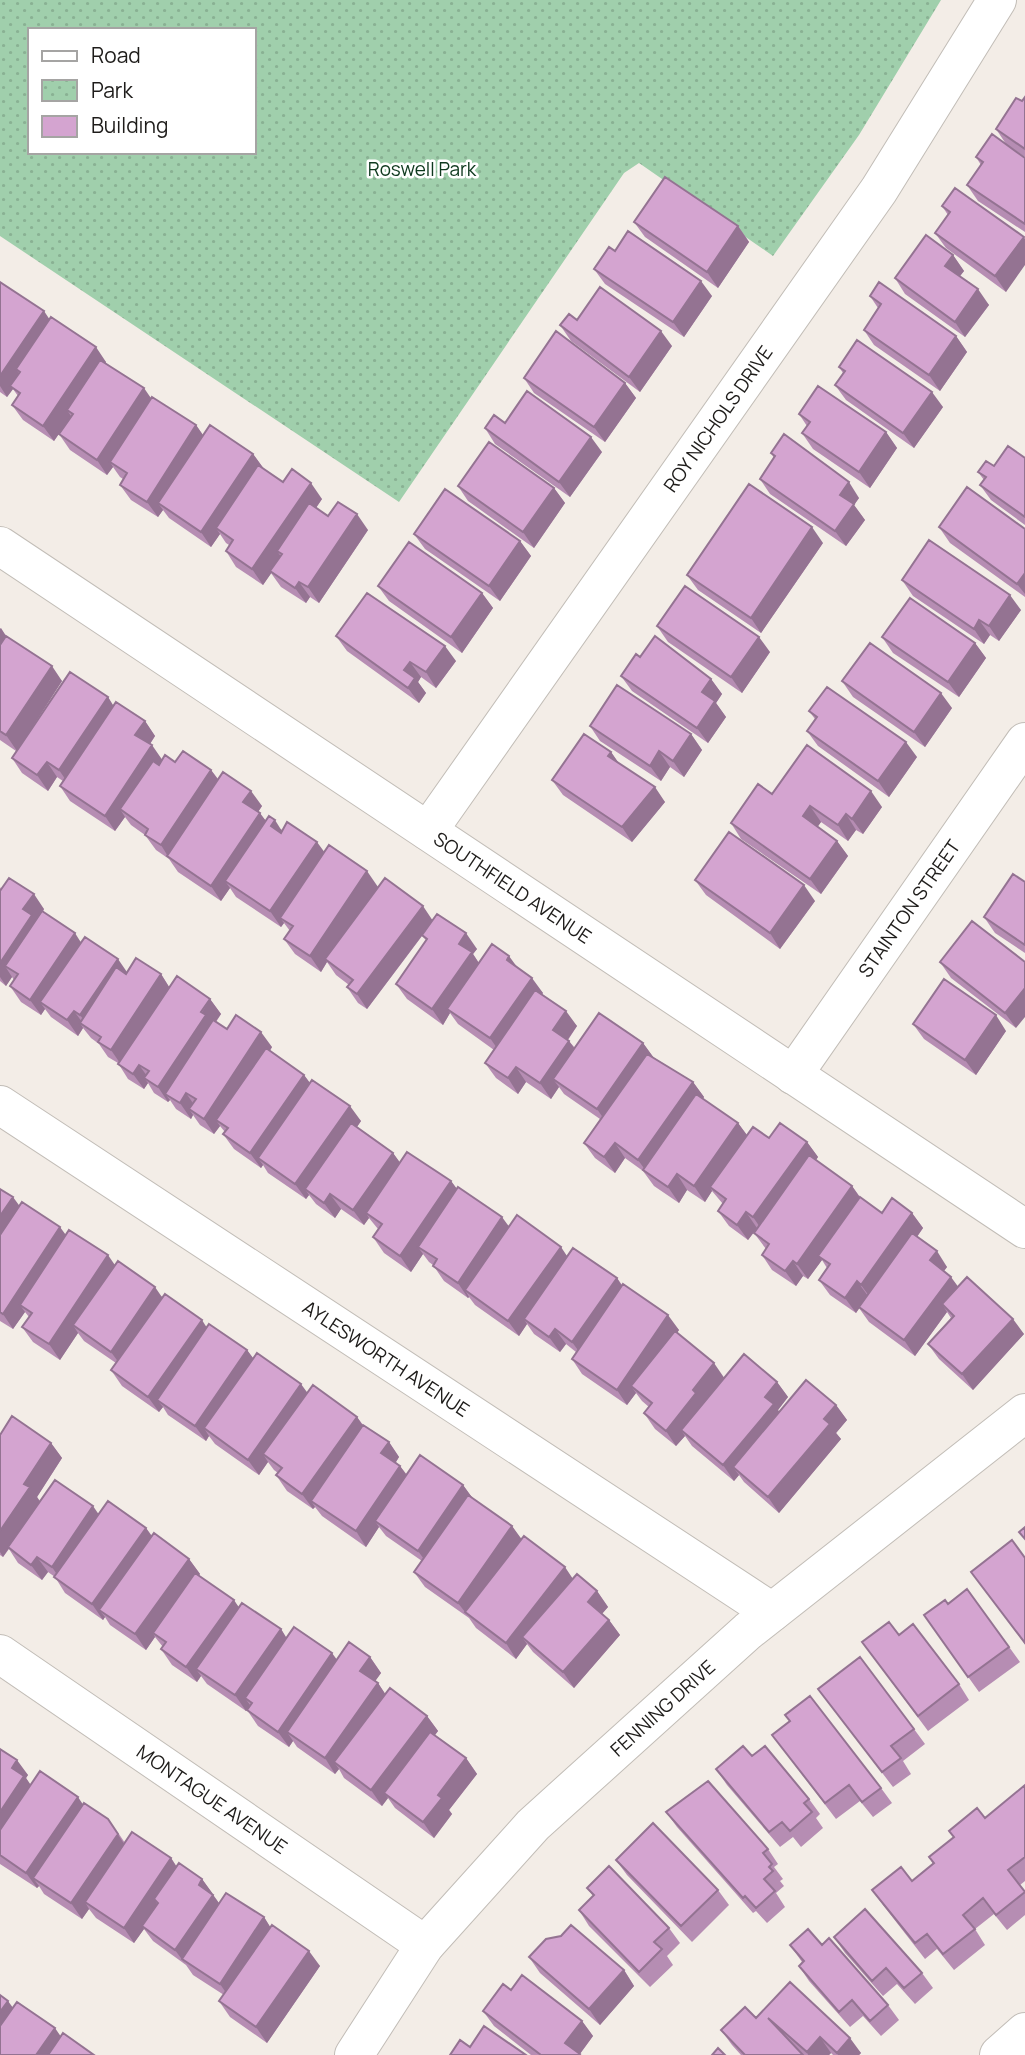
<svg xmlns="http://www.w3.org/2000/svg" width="1025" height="2055" viewBox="0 0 1025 2055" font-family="Manrope,sans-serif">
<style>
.park{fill:url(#park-dots);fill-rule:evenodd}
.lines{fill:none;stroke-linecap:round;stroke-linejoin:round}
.street-casing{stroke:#c2bdb7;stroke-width:40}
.street{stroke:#fff;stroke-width:38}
.wall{fill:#b68db3}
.shaded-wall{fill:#947392}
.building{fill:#d4a4d0;stroke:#947392;stroke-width:2}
.labels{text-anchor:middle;stroke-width:5;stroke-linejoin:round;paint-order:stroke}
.park-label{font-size:19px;fill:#0e391e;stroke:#fff}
.street-label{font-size:19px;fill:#1e1c1a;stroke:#fff}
</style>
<defs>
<pattern id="park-dots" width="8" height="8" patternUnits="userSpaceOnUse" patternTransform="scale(1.75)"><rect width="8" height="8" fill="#a0cfac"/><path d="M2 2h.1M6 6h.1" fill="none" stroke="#89b193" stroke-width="1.8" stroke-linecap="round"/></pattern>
</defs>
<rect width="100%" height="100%" fill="#f3ede7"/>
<path class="park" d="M0,0H941L859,135L773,256L639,163L624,173L399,502L0,236ZM30,30H254V152H30Z"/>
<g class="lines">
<g class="street-casing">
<g id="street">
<path id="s1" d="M0,546L1025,1229"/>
<path id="s2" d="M428,831L879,190L997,0"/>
<path id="s3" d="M793,1075L1025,742"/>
<path id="s4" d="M0,1105L772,1612"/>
<path id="s5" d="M0,1654L425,1945"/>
<path id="s6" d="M354,2055L425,1945L533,1825L748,1631L1025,1413"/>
<path d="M999,2055L1025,2032"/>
</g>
</g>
<use href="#street" class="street"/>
</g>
<path class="wall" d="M1025,97V157L1006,144L996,129Z
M976,157L1025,158V232L978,201L967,185L981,165Z
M942,206L1024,237L1006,292L946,248L935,233L948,215Z
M634,222L738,226L749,242L718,288L645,237Z
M615,251L712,296L684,337L605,284L594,269Z
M953,255L964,271L960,276L989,305L965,337L905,294L895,278Z
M0,282L106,362V363L151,398L196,425L203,435L253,454L264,469L283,482L322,499L316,508L328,516L368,530L319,603L310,597L306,603L281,587L271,573L263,585L236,567L226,551L229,545L226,543L220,534L211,547L169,518L163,510L158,517L131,500L120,485L123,479L120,477L113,467L107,475L70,450L59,434L71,416L54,441L23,420L12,405L18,396L13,389L7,397L0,392Z
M870,296L956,336L967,352L940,391L874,345L864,330L878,308Z
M577,320L672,346L640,392L571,341L560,325Z
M839,367L943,407L914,448L846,400L835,385L843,373Z
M524,378L625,383L636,398L605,442L534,393Z
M799,414L886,432L897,448L870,488L813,449L802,433L807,426Z
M505,423L602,452L570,497L495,444L485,428Z
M771,453L859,498L854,505L865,520L846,546L770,494L760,479L774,458Z
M1025,458V525L991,500L980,485L984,480L978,472L994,466Z
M458,486L554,488L565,503L534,548L468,501Z
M939,527L1025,529V597L950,543Z
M414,534L520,541L531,556L500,601L425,549Z
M823,543L761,633L698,590L687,575Z
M902,580L1021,610L999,641L990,635L984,644L913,596Z
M378,586L482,593L493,608L462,653L389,601Z
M657,626L770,652L742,693L668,642Z
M0,628L6,636L62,681L29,732L108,697L113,706L145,721L155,736L150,744L162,760L211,770L218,779L262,806L258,812L266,821L324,853L378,887L369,900L433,920L477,949L473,954L479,963L516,967L543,993L542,994L577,1026L568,1040L575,1048L643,1043L653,1057L693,1082L704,1097L703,1099L738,1123L747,1135L769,1138L807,1142L818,1157L816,1160L852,1186L860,1197L882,1213H912L923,1228L917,1237L947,1267L944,1271L958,1287L1024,1334L973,1390L939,1359L928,1344L951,1318L947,1312L915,1356L869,1322L859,1308L856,1313L830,1295L819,1280L827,1268L822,1260L808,1279L803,1276L796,1286L772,1270L762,1255L766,1249L754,1233L757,1228L748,1240L729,1226L718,1211L723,1204L712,1191L705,1202L687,1190L679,1203L654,1186L643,1171L625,1158L615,1173L595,1158L584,1143L600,1119L564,1094L559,1087L551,1099L526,1082L518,1094L496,1078L485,1063L494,1050L458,1024L450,1013L443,1025L407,999L396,984L426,940L422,936L367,1009L358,1003L347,987L349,985L336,975L327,962L321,972L295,954L284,939L290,931L284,923L281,927L236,897L230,888L221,901L178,872L169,859L156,850L145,835L131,825L125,817L115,831L70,801L60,786L63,781L57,777L48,791L22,773L12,758L16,751L0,740Z
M336,636L456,661L436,688L421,677L418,682L426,693L419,703L347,651Z
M882,637L975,643L986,658L959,697L893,653Z
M640,657L711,679L722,694L716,703L726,717L708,743L632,691L621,676Z
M842,681L952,708L925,747L853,697Z
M809,711L917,757L889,797L818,746L807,731L815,719Z
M590,726L691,734L702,750L684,777L670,767L661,781L600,741Z
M611,752L618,762L665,802L632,842L563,795L552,780Z
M772,794L882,807L863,834L856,830L848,841L821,822L817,827L837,841L848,856L821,894L741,839L731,823Z
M695,880L815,901L780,949L706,895Z
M1025,882V953L995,933L984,917Z
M0,887L1,889L44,909L43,912L81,942L127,972L161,974L169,987L210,999L221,1014L216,1022L227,1029L272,1047L270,1051L304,1075L310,1083L361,1121L357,1127L393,1153L400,1163L451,1181L457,1189L509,1226L567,1256L617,1278L622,1285L679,1330L677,1333L724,1378L777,1382L788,1397L778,1410L779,1412L836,1405L847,1420L836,1433L841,1439L779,1513L744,1482L739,1475L734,1481L692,1446L685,1436L676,1446L655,1429L644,1413L649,1407L642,1401L636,1393L627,1405L582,1374L572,1359L576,1352L566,1344L560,1352L534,1334L527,1324L519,1336L475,1305L469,1297L468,1298L444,1281L433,1265L429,1262L423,1254L411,1272L384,1253L373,1237L378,1229L369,1218L364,1225L341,1209L335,1218L316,1204L309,1195L306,1199L268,1173L263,1165L261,1168L234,1149L223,1134L225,1132L220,1126L214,1134L200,1125L193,1115L191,1119L176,1109L170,1100L168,1102L154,1093L148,1083L144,1089L128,1079L118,1063L108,1057L99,1044L91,1038L83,1028L78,1036L51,1017L45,1009L41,1015L21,1002L10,986L14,980L12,977L6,986L0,981Z
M972,921L1016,1028L951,978L940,962Z
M913,1024L1006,1031L976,1075L924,1039Z
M0,1189L19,1206L115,1265L207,1327L247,1350L253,1358L308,1393L357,1417L363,1425L389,1442L399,1457L396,1462L400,1466L407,1475L463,1485L473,1499L512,1526L521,1540L573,1579L597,1591L608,1607L602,1614L609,1620L620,1635L574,1688L533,1652L527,1644L516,1659L476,1628L469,1618L425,1587L414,1572L422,1561L386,1536L379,1527L366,1547L322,1516L315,1507L313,1509L287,1491L276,1475L278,1473L274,1470L268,1462L259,1475L215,1444L209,1436L206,1441L168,1415L163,1407L159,1412L122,1386L111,1370L116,1363L84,1341L78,1333L60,1360L33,1342L22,1327L29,1317L25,1312L13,1329L0,1321Z
M0,1435L51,1443L62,1458L37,1497L40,1501L99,1514L146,1528L152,1536L189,1559L200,1574L199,1575L239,1607L281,1629L286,1638L337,1660L370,1657L381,1673L375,1681L378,1683L385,1694L427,1716L438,1731L435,1735L466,1758L477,1774L449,1810L452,1814L434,1838L395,1808L388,1798L382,1806L344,1778L339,1769L335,1774L297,1747L293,1741L289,1747L258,1726L247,1710L250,1706V1705L246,1711L207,1684L201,1676L197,1682L172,1665L161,1649L163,1647L155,1637L146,1650L110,1625L105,1617L103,1620L65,1593L55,1577L48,1572L42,1580L18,1563L9,1549L3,1557L0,1555Z
M1025,1558V1644L971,1572Z
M967,1589L1020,1662L979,1692L924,1615L948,1603Z
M899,1635L959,1684L969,1700L928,1731L862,1642Z
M818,1689L914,1729L925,1744L903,1761L911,1774L893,1787Z
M790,1721L881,1788L892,1803L873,1817L860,1801L836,1819L772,1735Z
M0,1749L28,1775L26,1778L30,1785L83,1805L119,1834L125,1843L171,1858L177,1867L202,1879L219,1903L264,1917L270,1927L320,1966L267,2043L230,2017L219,2001L224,1995L193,1975L186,1965L153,1941L144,1929L134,1943L96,1918L89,1909L82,1919L44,1894L39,1886L37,1888L0,1864Z
M752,1756L809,1799L820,1814L816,1818L823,1828L801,1847L793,1837L780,1847L727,1785L716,1769Z
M1025,1785V1881L1020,1885L1025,1892V1915L1007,1930L994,1914L975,1929L985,1945L954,1970L937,1949L925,1959L883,1905L872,1890L912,1881L933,1864L929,1857L954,1837L949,1831L985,1818Z
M666,1812L768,1849L778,1864L774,1867L783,1879L780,1881L784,1886L776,1893L785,1907L767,1923L756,1911L753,1913L677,1827Z
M616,1860L718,1890L729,1905L692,1942L627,1875Z
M587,1888L669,1928L680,1943L667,1956L673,1965L650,1987L589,1926L579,1910L593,1896Z
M834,1937L922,1973L933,1988L915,2004L897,1984L883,1996L845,1953Z
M790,1945H822L888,2005L899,2020L881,2036L863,2016L850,2027L809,1981L799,1966L802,1962Z
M529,1957L624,1970L634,1986L600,2025L540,1973Z
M790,1982L861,2053L859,2055H833L831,2053L829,2055H741L732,2045L721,2030L756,2018Z
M511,1990L582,2021L593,2036L580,2054L581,2055H531L494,2026L483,2011Z"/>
<path class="shaded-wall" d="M738,226L749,242L718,288L707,272Z
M1024,237L1025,239V265L1006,292L995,276Z
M953,255L964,271L956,281L945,266Z
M701,281L712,296L684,337L673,322Z
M978,289L989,305L965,337L955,322Z
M44,311L54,326L20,372L16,369L21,376L10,386L13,389L7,397L0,386V376Z
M661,331L672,346L640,392L629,377Z
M956,336L967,352L940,391L929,375Z
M96,347L106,362L72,413L67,410L71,416L54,441L43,426Z
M625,383L636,398L605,442L594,427Z
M144,388L155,404L110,462L113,467L107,475L97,460Z
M932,392L943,407L914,448L903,433Z
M196,425L207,441L158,503L163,510L158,517L147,502Z
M886,432L897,448L870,488L859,472Z
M591,437L602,452L570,497L559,482Z
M253,454L264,469L216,528L220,534L211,547L201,532Z
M849,482L859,498L854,505L865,520L846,546L835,531L840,495Z
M311,483L322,499L283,556L277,551L282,558L263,585L252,569Z
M554,488L565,503L534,548L523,532Z
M357,514L368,530L319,603L308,587Z
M812,527L823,543L761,633L751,618Z
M520,541L531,556L500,601L489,586Z
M1025,573V594L1017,584Z
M299,582L310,597L306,603L295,588Z
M482,593L493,608L462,653L451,637Z
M1010,595L1021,610L999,641L989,626Z
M979,620L990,635L984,644L974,629Z
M1,628L11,644L0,661V629Z
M759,637L770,652L742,693L731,677Z
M975,643L986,658L959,697L948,682Z
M445,646L456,661L436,688L426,672Z
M410,662L421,677L418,682L426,693L419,703L408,688L404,670Z
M52,666L62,681L17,751L6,735Z
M711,679L722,694L716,703L726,717L708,743L697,728L702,692Z
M941,693L952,708L925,747L914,732Z
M108,697L118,713L70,786L59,770Z
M145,721L155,736L146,750L135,735Z
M691,734L702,750L684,777L673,761Z
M906,742L917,757L889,797L878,781Z
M152,745L163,761L120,809L125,817L115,831L105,816Z
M659,751L670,767L661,781L650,766Z
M611,752L622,768L608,756Z
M47,762L57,777L48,791L37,775Z
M211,770L222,785L169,858L161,845Z
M655,787L665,802L632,842L622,827Z
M251,791L262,806L254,818L243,802Z
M871,791L882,807L863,834L852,819Z
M810,806L821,822L814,832L803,816Z
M260,813L271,828L225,881L230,888L221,901L211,886Z
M846,814L856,830L848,841L838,825Z
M275,820L285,836L271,826Z
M837,841L848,856L821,894L810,879Z
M317,842L328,857L280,918L284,923L281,927L270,911Z
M367,871L378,887L328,961L325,959L327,962L321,972L310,956Z
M804,885L815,901L780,949L770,933Z
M34,894L44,909L5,966L12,977L6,986L0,977V963L23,909Z
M423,906L433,921L367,1009L357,994Z
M75,933L85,949L40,1002L45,1009L41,1015L30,1000Z
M466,933L477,949L473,954L482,968L447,1009L450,1013L443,1025L432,1009L459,944Z
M509,956L520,971L507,960Z
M118,959L129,975L91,1030L80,1015Z
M161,974L171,990L122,1066L111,1050Z
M532,978L543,993L501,1054L490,1038Z
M1025,988V1017L1016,1028L1005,1013Z
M210,999L221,1014L165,1094L170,1100L168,1102L158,1087Z
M74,1011L85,1026L80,1023L83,1028L78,1036L67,1020Z
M566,1011L577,1026L564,1045L553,1030Z
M996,1015L1006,1031L976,1075L965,1060Z
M261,1032L272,1047L221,1124L216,1120L220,1126L214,1134L204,1119Z
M569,1041L580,1056L553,1079L559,1087L551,1099L540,1083Z
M643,1043L654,1058L608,1125L597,1109Z
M139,1065L150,1080L144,1078L148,1083L144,1089L133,1074Z
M516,1067L526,1082L518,1094L508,1078Z
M304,1075L315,1090L258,1158L263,1165L261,1168L250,1153Z
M693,1082L704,1097L649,1175L638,1160Z
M186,1093L197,1109H189L193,1115L191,1119L180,1103Z
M350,1106L361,1121L311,1193L305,1189L309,1195L306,1199L295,1184Z
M738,1123L749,1138L710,1187L712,1191L705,1202L694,1186Z
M807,1142L818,1157L764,1233L753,1217Z
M615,1143L625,1158L615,1173L604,1157Z
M393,1153L404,1168L366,1213L369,1218L364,1225L353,1210Z
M677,1174L687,1190L679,1203L668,1187Z
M451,1181L462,1196L418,1247L423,1254L411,1272L400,1256Z
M852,1186L863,1202L818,1256L822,1260L808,1279L797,1264Z
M330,1194L341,1209L335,1218L324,1203Z
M13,1197L24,1212L0,1248V1216Z
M746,1212L757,1228L748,1240L737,1225Z
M912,1213L923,1228L872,1300L861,1285Z
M502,1217L513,1232L465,1290L469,1297L468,1298L458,1283Z
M60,1227L71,1242L20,1305L25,1312L13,1329L3,1314Z
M561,1247L571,1262L524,1319L527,1324L519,1336L508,1321Z
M937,1251L947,1267L940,1276L930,1260Z
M108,1255L119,1271L73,1325L78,1333L60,1360L49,1344Z
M793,1261L803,1276L796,1286L785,1271Z
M951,1277L962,1292L942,1304L947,1312L915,1356L904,1340Z
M617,1278L627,1294L583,1357L572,1342Z
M857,1281L868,1296L856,1313L845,1298Z
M155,1287L166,1303L122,1367L111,1352Z
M668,1315L679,1330L637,1391L631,1386L636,1393L627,1405L617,1390Z
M1013,1319L1024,1334L973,1390L962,1374Z
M202,1320L212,1336L157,1400L163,1407L159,1412L148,1397Z
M555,1329L566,1344L560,1352L549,1337Z
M247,1350L258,1365L204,1428L209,1436L206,1441L195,1426Z
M714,1363L725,1379L681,1430L685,1436L676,1446L666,1431L693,1390Z
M777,1382L788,1397L778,1410L785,1420L733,1467L739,1475L734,1481L723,1465L765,1397Z
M301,1384L312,1399L263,1454L268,1462L259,1475L248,1460Z
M836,1405L847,1420L836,1433L841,1439L779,1513L768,1497L824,1419Z
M357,1417L368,1433L311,1501L315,1507L313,1509L302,1494Z
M389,1442L399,1457L392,1468L381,1453Z
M51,1443L62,1458L37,1497L40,1502L3,1557L0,1552V1531L24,1484Z
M400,1466L411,1481L375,1521L379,1527L366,1547L356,1531Z
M463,1485L474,1500L429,1566L418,1551Z
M93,1506L104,1522L62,1582L52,1567Z
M512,1526L523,1541L465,1612L458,1603Z
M146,1528L157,1544L99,1610L105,1617L103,1620L92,1604Z
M37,1557L48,1572L42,1580L31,1565Z
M189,1559L200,1574L156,1635L153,1633L155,1637L146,1650L135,1634Z
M565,1567L575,1582L522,1637L527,1644L516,1659L506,1643Z
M597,1591L608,1607L599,1617L588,1602Z
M234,1600L244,1615L196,1669L201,1676L197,1682L186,1667Z
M609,1620L620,1635L574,1688L563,1672Z
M281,1629L291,1645L245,1698L250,1705L246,1711L235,1695Z
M332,1653L343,1668L287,1732L293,1741L289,1747L278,1732Z
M370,1657L381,1673L371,1687L360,1671Z
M378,1683L388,1698L334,1762L339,1769L335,1774L325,1758Z
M427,1716L438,1731L389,1796L384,1793L388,1798L382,1806L371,1790Z
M466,1758L477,1774L449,1810L452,1814L434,1838L423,1822L438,1795Z
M17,1760L28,1775L26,1778L35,1791L0,1843V1812L12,1768Z
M78,1797L88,1812L33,1878L39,1886L37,1888L26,1873Z
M108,1819L128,1850L85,1902L89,1909L82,1919L71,1903Z
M171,1858L181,1874L154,1899L159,1907L142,1926L144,1929L134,1943L124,1928Z
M202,1879L213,1894L199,1885Z
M213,1895L224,1910L182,1959L186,1965L175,1950Z
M264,1917L274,1933L231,2000L220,1984Z
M309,1951L320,1966L267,2043L256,2027Z
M624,1970L634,1986L600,2025L589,2009Z
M8,2001L19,2016L0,2043V2012Z
M582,2021L593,2036L579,2055L565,2043Z
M55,2028L66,2044L58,2055H36Z
M820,2037L831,2053L829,2055H808L807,2052Z
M850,2038L861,2053L859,2055H838L837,2053Z"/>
<path class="building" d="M1025,97V149L996,129L1016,98L1022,101Z
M992,134L1025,158V224L967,185L983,162L976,157Z
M665,177L738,226L707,272L634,222Z
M955,188L1024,237L995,276L935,233L950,212L942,206Z
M628,231L701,281L673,322L594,269L609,247L615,251Z
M926,235L953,255L945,266L978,289L955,322L895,278Z
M0,282L44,311L0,376Z
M879,282L956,336L929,375L864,330L881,304L870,296Z
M600,287L661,331L629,377L560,325L569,314L577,320Z
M51,317L96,347L43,426L12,405L20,393L10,386L20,372L16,369Z
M556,331L625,383L594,427L524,378Z
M857,340L932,392L903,433L835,385L845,371L839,367Z
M100,360L144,388L97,460L59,434L73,414L67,410Z
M818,386L886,432L859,472L802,433L810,422L799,414Z
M527,391L591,437L559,482L485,428L494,415L505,423Z
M152,397L196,425L147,502L120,485L127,473L110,462Z
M210,425L253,454L201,532L158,503Z
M784,434L849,482L840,495L854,504L835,531L760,479L775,456L771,453Z
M489,442L554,488L523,532L458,486Z
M1008,446L1025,458V517L980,485L986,477L978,472L986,461L994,466Z
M258,465L283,482L292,469L311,483L252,569L226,551L233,540L216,528Z
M749,484L812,527L751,618L687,575Z
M967,487L1025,529V573L1017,584L939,527Z
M445,489L520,541L489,586L414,534Z
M338,502L357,514L308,587L299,582L295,588L270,571L282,554L277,551L309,503L328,516Z
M929,540L1010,595L989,626L979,620L974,629L902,580Z
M409,542L482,593L451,637L378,586Z
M685,586L759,637L731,677L657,626Z
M367,593L445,646L426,672L410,662L404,670L415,678L408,688L336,636Z
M910,598L975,643L948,682L882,637Z
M6,636L52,666L6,735L0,731V645Z
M655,636L711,679L702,692L715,701L697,728L621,676L636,654L640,657Z
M870,643L941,693L914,732L842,681Z
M70,672L108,697L59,770L47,762L37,775L12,758Z
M617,685L691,734L673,761L659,751L650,766L590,726Z
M827,687L906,742L878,781L807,731L817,717L809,711Z
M116,702L145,721L135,735L152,745L105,816L60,786Z
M584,734L611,752L608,756L655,787L622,827L552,780Z
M807,745L871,791L852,819L846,814L838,825L810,806L803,816L837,841L810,879L731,823L758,784L772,794Z
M183,751L211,770L161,845L145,835L148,829L120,809L153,761L159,765L165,755L175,762Z
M223,772L251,791L243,802L260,813L211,886L167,856Z
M269,816L275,820L271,826L281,833L287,822L317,842L270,911L225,881Z
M729,832L804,885L770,933L695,880Z
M329,845L367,871L310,956L284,939L293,926L280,918Z
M1013,874L1025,882V945L984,917Z
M9,878L34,894L23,909L32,915L0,963V891Z
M385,878L423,906L357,994L347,987L353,980L325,959Z
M42,911L75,933L30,1000L10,986L18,974L5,966Z
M437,914L466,933L459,944L472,952L432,1009L396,984L427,939L422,935Z
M972,921L1025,962V988L1005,1013L940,962Z
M85,937L118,959L80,1015L74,1011L67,1020L40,1002Z
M492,944L509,956L507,960L532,978L490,1038L447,1009Z
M136,958L161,974L111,1050L98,1042L101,1037L80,1023L116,967L126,974Z
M177,976L210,999L201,1012L206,1015L158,1087L144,1078L149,1071L139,1065L133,1074L118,1064Z
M944,979L996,1015L965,1060L913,1024Z
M535,990L566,1011L553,1030L569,1041L540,1083L516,1067L508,1078L485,1063Z
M599,1013L643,1043L597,1109L553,1079Z
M236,1015L261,1032L204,1119L189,1109L196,1099L186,1093L180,1103L165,1094L213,1020L227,1029Z
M266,1048L304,1075L250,1153L223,1134L228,1128L216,1120Z
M647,1054L693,1082L638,1160L615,1143L604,1157L584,1143Z
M312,1080L350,1106L295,1184L258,1158Z
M696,1094L738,1123L694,1186L677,1174L668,1187L643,1170Z
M351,1123L393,1153L353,1210L330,1194L324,1203L305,1189Z
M780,1123L807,1142L753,1217L746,1212L737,1225L718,1211L726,1199L710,1187L753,1127L769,1138Z
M407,1152L451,1181L400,1256L373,1237L382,1224L366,1213Z
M809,1155L852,1186L797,1264L793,1261L785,1271L762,1255L769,1244L754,1233Z
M458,1187L502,1217L458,1283L433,1266L437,1259L418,1247Z
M0,1189L13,1197L0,1216Z
M860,1197L882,1213L892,1198L912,1213L861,1285L857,1281L845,1298L819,1280L830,1264L818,1256Z
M22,1202L60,1227L3,1314L0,1312V1235Z
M517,1215L561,1247L508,1321L465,1290Z
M69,1230L108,1255L49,1344L22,1327L32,1313L20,1305Z
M912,1233L937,1251L930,1260L951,1277L904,1340L859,1307Z
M573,1248L617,1278L572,1342L555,1329L549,1337L524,1319Z
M118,1261L155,1287L111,1352L73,1325Z
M967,1277L1013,1319L962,1374L928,1344L954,1316L942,1304Z
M623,1284L668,1315L617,1390L572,1359Z
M165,1294L202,1320L148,1397L111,1370Z
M209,1324L247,1350L195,1426L157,1400Z
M675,1331L714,1363L693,1390L696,1393L666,1431L644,1413L652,1403L631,1386Z
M257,1353L301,1384L248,1460L204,1428Z
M744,1354L777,1382L765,1397L774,1404L723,1465L681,1430Z
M806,1380L836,1405L824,1419L830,1424L768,1497L733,1467Z
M313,1385L357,1417L302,1494L276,1475L282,1468L263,1454Z
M12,1416L51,1443L24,1484L30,1487L0,1531V1435Z
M363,1425L389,1442L381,1453L400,1466L356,1531L311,1501Z
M420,1455L463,1485L418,1551L375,1521Z
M55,1480L93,1506L52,1567L37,1557L31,1565L8,1547Z
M468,1495L512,1526L458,1603L414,1572Z
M108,1501L146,1528L92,1604L54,1577Z
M1025,1527V1539L1019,1532Z
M154,1533L189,1559L135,1634L99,1610Z
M524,1536L565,1567L506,1643L465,1612Z
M1012,1540L1025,1558V1643L971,1572Z
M195,1573L234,1600L186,1667L161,1649L166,1642L153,1633Z
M577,1574L597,1591L588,1602L609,1620L563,1672L522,1637Z
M967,1589L1009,1647L968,1677L924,1615L945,1600L948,1604Z
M242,1603L281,1629L235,1695L196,1669Z
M889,1622L899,1635L913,1624L959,1684L918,1716L862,1642Z
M294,1627L332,1653L278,1732L247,1710L252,1703L245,1698Z
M349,1642L370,1657L360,1671L378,1683L325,1758L287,1732Z
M860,1657L914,1729L891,1746L901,1758L882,1772L818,1689Z
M390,1688L427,1716L371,1790L334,1762Z
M810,1696L881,1788L862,1802L849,1785L825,1803L772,1735L790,1721L785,1715Z
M430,1732L466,1758L438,1795L442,1798L423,1822L384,1793Z
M743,1746L752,1756L765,1746L809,1799L804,1803L812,1812L790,1831L782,1822L769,1832L716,1769Z
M0,1749L17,1760L12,1768L24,1776L0,1812Z
M40,1771L78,1797L26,1873L0,1855V1830Z
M708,1781L768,1849L763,1853L772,1864L769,1867L773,1871L764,1879L775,1891L756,1908L745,1896L743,1898L666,1812Z
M1025,1785V1857L1008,1870L1025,1892L996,1915L983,1898L963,1915L975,1929L943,1954L927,1934L915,1943L872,1890L901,1867L912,1881L934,1863L929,1857L954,1837L949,1831L977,1808L985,1818Z
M84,1803L108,1819L118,1834L71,1903L33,1878Z
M653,1823L718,1890L681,1926L616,1860Z
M132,1832L171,1858L124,1928L85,1902Z
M179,1863L202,1879L199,1885L213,1895L175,1950L142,1926L158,1903L154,1899Z
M609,1866L669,1928L654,1942L662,1949L639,1972L579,1910L594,1895L587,1888Z
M226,1893L264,1917L220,1984L182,1959Z
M865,1909L922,1973L904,1988L886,1968L872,1981L834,1937Z
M272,1925L309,1951L256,2027L219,2001Z
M571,1925L624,1970L589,2009L529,1957L546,1939L561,1936Z
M808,1929L822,1945L829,1938L888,2005L870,2021L852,2000L839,2012L799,1966L804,1961L790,1945Z
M522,1975L582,2021L565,2043L580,2054L579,2055H541L483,2011L503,1984L511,1990Z
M790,1982L850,2038L837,2053L820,2037L807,2052L768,2018L803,2055H745L721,2030L745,2007L756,2018Z
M0,1995L8,2001L0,2012Z
M17,2002L55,2028L36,2055H0V2026Z
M484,2026L526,2055H450L460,2040L470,2047Z
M63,2033L94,2055H48Z
M718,2048L725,2055H712Z"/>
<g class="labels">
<g class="park-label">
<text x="422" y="176">Roswell Park</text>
</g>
<g class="street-label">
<text dy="7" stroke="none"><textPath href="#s2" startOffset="504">ROY NICHOLS DRIVE</textPath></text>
<text dy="7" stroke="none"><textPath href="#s1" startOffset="616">SOUTHFIELD AVENUE</textPath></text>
<text dy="7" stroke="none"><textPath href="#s3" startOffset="203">STAINTON STREET</textPath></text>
<text dy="7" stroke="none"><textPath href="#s4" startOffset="462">AYLESWORTH AVENUE</textPath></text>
<text dy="7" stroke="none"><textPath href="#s6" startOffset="467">FENNING DRIVE</textPath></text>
<text dy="7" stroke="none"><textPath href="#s5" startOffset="257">MONTAGUE AVENUE</textPath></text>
</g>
</g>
<rect x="28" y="28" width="228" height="126" fill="#ffffff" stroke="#a5a4a3" stroke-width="2"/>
<rect x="42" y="51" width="35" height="10" fill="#ffffff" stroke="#a5a4a3" stroke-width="2"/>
<text x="91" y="63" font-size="21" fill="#1e1c1a">Road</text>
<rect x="42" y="80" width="35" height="21" fill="url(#park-dots)" stroke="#a5a4a3" stroke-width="2"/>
<text x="91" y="98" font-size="21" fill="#1e1c1a">Park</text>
<rect x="42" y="116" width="35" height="21" fill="#d4a4d0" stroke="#a5a4a3" stroke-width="2"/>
<text x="91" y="133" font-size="21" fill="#1e1c1a">Building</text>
</svg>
